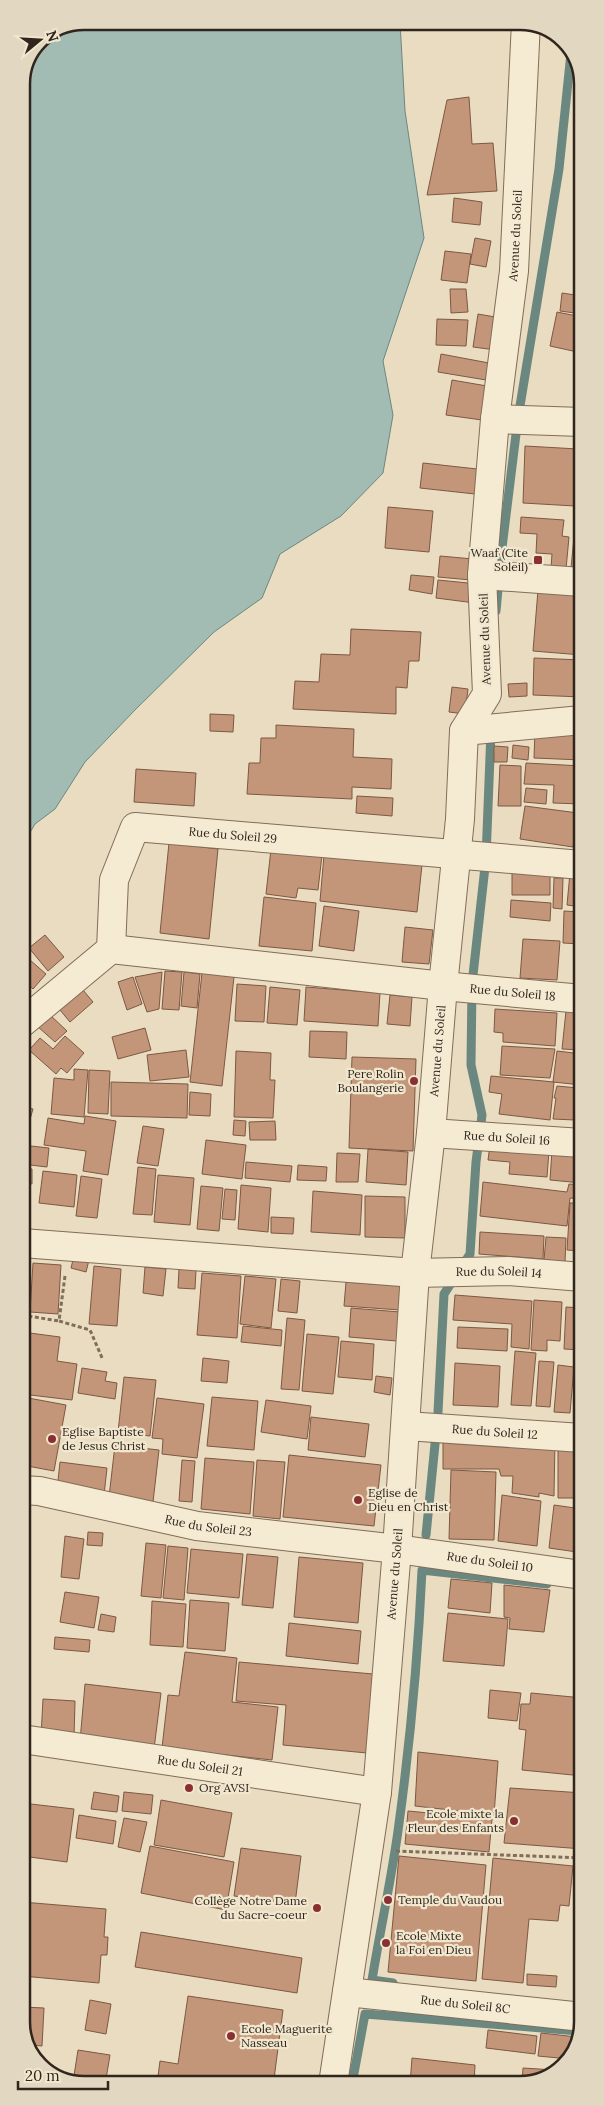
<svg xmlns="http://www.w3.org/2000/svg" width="604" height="2106" viewBox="0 0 604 2106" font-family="Lora,serif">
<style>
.water{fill:#a2bcb4;stroke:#6b8880}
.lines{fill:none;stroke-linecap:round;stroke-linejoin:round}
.stream{stroke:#6b8880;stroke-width:9}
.building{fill:#c49679;stroke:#7d5842}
.minor-casing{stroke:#816d5a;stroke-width:30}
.tertiary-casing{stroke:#816d5a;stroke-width:30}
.path{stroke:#816d5a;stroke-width:3;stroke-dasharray:4 2.5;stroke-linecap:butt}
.minor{stroke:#f5ead2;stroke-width:28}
.tertiary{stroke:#f5ead2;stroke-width:28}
.poi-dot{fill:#8a2f32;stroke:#f1e7cf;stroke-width:2}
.labels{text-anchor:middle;stroke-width:4.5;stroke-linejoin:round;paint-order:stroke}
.street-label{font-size:12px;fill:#31261d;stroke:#f1e7cf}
.poi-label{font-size:12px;fill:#31261d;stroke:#f1e7cf;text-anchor:start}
.rim{fill:none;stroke:#31261d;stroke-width:2.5}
</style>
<rect width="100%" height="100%" fill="#e9dcc0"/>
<path class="water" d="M84,21L400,22L405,111L424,238L383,361L393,415L383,473L341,516L280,554L262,598L214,632L135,710L85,762L55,809L35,824L22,846L21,84L40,40Z"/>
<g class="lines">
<path class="stream" d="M499,572L518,418L559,169L571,53
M496,611L498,589
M438,1412L444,1294L470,1254L476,1162L482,1115L471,1065L472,984L486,858L491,731
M426,1535L436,1434
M393,1983L372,1980C380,1931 391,1881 398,1831C410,1744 418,1657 422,1570L547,1584
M352,2084L365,2014L579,2031"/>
</g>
<path class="building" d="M469,97L472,144L493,143L497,191L427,195L447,100Z
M454,198L482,202L480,225L452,222Z
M475,238L491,241L486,267L470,264Z
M445,251L471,254L467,283L441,280Z
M450,289H466L468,312L451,313Z
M562,293L582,296V314L560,311Z
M557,312L582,317V353L550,346Z
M478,314L501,318L496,350L473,347Z
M437,319L468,320L466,346L436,345Z
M441,354L489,363L486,380L438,372Z
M452,380L487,386L482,420L446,415Z
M525,446L578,449L575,506L523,503Z
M423,463L477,469L475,494L420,488Z
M388,507L433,511L429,552L385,548Z
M521,517L564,520L562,536L569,537L566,569L551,568L552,554L536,553L537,534L520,533Z
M574,537L582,538V570L571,568Z
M440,556L473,559L471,580L438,577Z
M411,575L434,577L432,594L409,590Z
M438,580L478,584L475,603L436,598Z
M538,590L582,593V655L533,651Z
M351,629L421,632L419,661H409L407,688L396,687V714L293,709L295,681L319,682L321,654L350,655Z
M534,658L582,660V697L533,695Z
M527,683V696L509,697L508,684Z
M452,687L468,689L465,714L449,712Z
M210,714L234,715L233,732L210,731Z
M276,725L354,729L353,757L392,759L391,789L352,787V799L247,794L249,763H260L261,738H276Z
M535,730L582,731V760L534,758Z
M513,745L529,747L528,760L512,758Z
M494,746L508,747L507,762H494Z
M526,763L582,766V804L553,803L554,785L524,784Z
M500,765L521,766V806H498Z
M136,769L196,773L194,806L134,802Z
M526,788L547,790L546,804L524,802Z
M357,796L393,798L392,816L356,813Z
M525,806L578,813L573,847L520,839Z
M169,843L218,849L209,939L160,933Z
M271,849L322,855L318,890L298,888L296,898L266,894Z
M324,855L422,865L417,912L320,901Z
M512,872H550V895H512Z
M570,873L582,874V907L567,905Z
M554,878H563L562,909L553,908Z
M264,897L316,903L312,951L259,946Z
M511,900L551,903L550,921L510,917Z
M324,906L359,911L354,951L319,946Z
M564,911L582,912V944L563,943Z
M405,927L433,930L429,964L402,962Z
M45,935L64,957L48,971L29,948Z
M523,939L560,941L557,980L520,978Z
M22,953L46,974L33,989L22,979Z
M165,971L182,972L179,1010L162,1009Z
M162,972L159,1009L147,1012L135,977Z
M184,972L200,974L197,1008L181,1006Z
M202,973L234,977L222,1086L190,1082Z
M133,977L142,1004L127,1010L118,982Z
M22,983L31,991L22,1003Z
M78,984L93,1002L70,1022L55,1004Z
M237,984L266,986L264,1022L235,1021Z
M270,987L300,990L297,1025L267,1023Z
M306,987L380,993L378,1026L304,1021Z
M390,995L412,997L410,1026L387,1024Z
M495,1009L557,1013L555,1046L503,1042V1033L494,1032Z
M566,1011L582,1013V1050L562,1049Z
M49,1014L67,1031L55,1042L37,1026Z
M145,1028L151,1050L118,1059L112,1037Z
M310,1031L347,1032L346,1059L309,1057Z
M65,1036L84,1053L67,1073L61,1068L56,1074L29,1050L40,1038L53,1049Z
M502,1046L555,1049L550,1078L500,1075Z
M186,1050L189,1077L150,1081L147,1055Z
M236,1051L271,1053L270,1080H275L273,1118L234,1117Z
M557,1051L582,1054V1085L553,1082Z
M352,1057L416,1059L413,1151L349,1148Z
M74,1069L88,1070L84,1117L51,1114L54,1078L74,1080Z
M89,1070L110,1071L108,1114L88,1113Z
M491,1076L554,1082L550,1120L499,1114L502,1094L489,1092Z
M111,1082L188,1084L187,1118L111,1116Z
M557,1086L578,1088L575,1120L553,1119L556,1098H554Z
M581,1090H582V1121H577Z
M190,1092L211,1094L210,1116L189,1115Z
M22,1106L33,1109L28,1126L22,1124Z
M85,1116L116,1121L108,1175L83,1171L86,1151L44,1145L48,1118L84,1124Z
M234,1120L246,1121L245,1136L233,1135Z
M275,1121L276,1140H250L249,1122Z
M143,1126L164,1129L158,1166L137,1163Z
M206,1140L246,1145L242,1179L202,1174Z
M22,1145L49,1148L47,1167L22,1164Z
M490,1145L549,1151L547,1177L509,1174L510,1162L488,1160Z
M368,1149L408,1152L406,1185L366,1182Z
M552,1150L582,1152V1183L550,1180Z
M337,1153L360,1154L358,1182H336Z
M246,1162L292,1166L290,1182L245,1178Z
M298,1165L327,1167L326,1181L297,1180Z
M138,1167L156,1169L152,1215L133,1214Z
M22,1168L32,1169V1184L22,1183Z
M43,1171L77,1175L74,1207L39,1203Z
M158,1175L194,1178L190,1225L154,1222Z
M81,1176L102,1179L97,1218L76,1216Z
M483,1182L567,1192L569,1184L582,1185V1199L570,1198L567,1226L480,1216Z
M241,1185L271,1188L268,1232L238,1229Z
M201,1186L223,1188L219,1231L197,1229Z
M225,1189L237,1190L235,1220L222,1219Z
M313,1191L362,1195L360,1235L311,1232Z
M365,1196L405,1197V1238L365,1237Z
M570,1203H582V1251L567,1250Z
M271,1217L294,1218L293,1234L271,1233Z
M480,1232L544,1236L543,1259L479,1254Z
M546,1237L566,1238L565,1262L544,1260Z
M74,1256L89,1260L86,1272L71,1268Z
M22,1260H29V1273H22Z
M33,1263L61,1265L58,1314L30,1312Z
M94,1266L121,1269L117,1326L89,1324Z
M145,1267L166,1269L163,1296L143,1293Z
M179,1269L196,1270L195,1289L178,1288Z
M202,1273L241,1276L237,1338L197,1335Z
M245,1276L276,1279L271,1328L240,1324Z
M281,1279L300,1281L297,1313L278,1311Z
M346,1282L402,1286L400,1310L344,1306Z
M455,1295L532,1301L529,1349L511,1347L512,1324L453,1320Z
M534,1300L562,1302L560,1341L547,1340V1351L531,1350Z
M566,1307L582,1308V1350L564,1349Z
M351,1308L400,1312L397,1341L349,1337Z
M287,1318L305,1320L299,1390L281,1389Z
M243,1326L282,1330L281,1346L241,1342Z
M458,1327L508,1329L507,1351L457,1348Z
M22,1332L60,1337L57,1361L77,1364L72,1400L22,1394Z
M307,1334L339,1337L333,1394L302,1391Z
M341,1341L374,1344L372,1380L338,1377Z
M515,1351L536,1353L531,1406L511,1405Z
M203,1358L229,1361L227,1383L201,1381Z
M539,1361L554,1362L550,1407L536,1406Z
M455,1363L500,1366L498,1407L453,1405Z
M558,1365L574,1367L570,1413L554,1412Z
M82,1368L107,1372L105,1381L117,1383L115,1399L78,1393Z
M376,1376L392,1378L390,1395L374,1392Z
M124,1377L156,1380L150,1436L118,1432Z
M23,1397L66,1405L54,1471L22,1465Z
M212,1397L258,1401L254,1450L207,1446Z
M157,1398L204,1404L197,1458L162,1454L163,1439L152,1438Z
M266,1400L311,1406L307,1439L261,1432Z
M311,1417L369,1424L365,1457L308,1450Z
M443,1440L555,1441L554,1496L539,1493V1497L512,1493L513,1476H501L499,1469H443Z
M558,1444L582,1445V1502H579L578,1498H558Z
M115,1445L159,1450L153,1502L109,1497Z
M289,1455L381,1465L374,1526L283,1517Z
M205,1458L254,1462L250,1514L201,1509Z
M182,1460L195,1461L192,1502L179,1501Z
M257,1460L285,1462L280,1519L253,1516Z
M60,1462L107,1468L104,1495L57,1490Z
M451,1470L496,1472L494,1540L449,1539Z
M502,1495L541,1501L537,1546L498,1541Z
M554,1505L582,1509L577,1552L549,1548Z
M88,1532L103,1533L102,1546L87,1545Z
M65,1536L84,1539L79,1579L61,1577Z
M146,1543L166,1545L161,1598L141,1596Z
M168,1546L188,1548L184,1600L163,1598Z
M191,1549L243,1554L239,1598L187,1593Z
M247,1554L278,1557L273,1608L242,1605Z
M299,1557L363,1563L358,1623L294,1617Z
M451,1579L492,1583L490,1613L448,1608Z
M504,1585L550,1590L544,1632L509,1629L510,1618L504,1617Z
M65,1592L99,1597L94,1628L60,1622Z
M190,1600L229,1603L225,1651L187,1648Z
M152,1601L186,1604L183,1647L150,1645Z
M448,1613L508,1619L504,1666L443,1661Z
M101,1614L116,1617L114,1632L98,1630Z
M289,1623L361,1631L358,1664L286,1656Z
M55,1637L90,1640L89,1652L54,1649Z
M185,1652L237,1658L232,1702L278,1707L272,1760L162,1748L168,1695L179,1696Z
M239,1662L373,1674L367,1753L283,1745L286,1705L236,1701Z
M85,1684L161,1693L154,1749L80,1741Z
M490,1690L521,1693L517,1721L488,1718Z
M531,1693L583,1698V1776L522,1770L526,1730L519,1729L521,1704H530Z
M43,1699L75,1701L74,1738L41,1737Z
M418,1752L498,1761L494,1815L415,1806Z
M510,1788L583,1793V1849L504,1843Z
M94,1792L119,1796L117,1812L91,1809Z
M124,1792L153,1795L151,1814L122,1811Z
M161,1800L232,1813L224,1857L154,1845Z
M22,1803L74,1809L67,1862L22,1856Z
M408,1811L492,1819L489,1852L405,1844Z
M79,1815L116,1821L113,1844L76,1838Z
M124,1818L147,1822L140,1852L118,1847Z
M150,1846L234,1862L226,1910L141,1893Z
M241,1848L301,1856L295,1904L234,1896Z
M399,1856L486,1865L476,1981L388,1972Z
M493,1858L573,1866L569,1906L560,1905L558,1921L529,1919L523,1983L482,1979Z
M22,1902L106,1909L104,1937H108L107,1955H101L99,1983L22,1976Z
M141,1932L302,1958L297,1993L135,1967Z
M527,1974L557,1976L556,1987L527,1985Z
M188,1996L283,2010L274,2079L293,2082V2084H157L160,2061L178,2064Z
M90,2000L111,2004L106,2034L85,2030Z
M23,2007L44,2008L42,2046L29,2045L23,2034Z
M488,2030L537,2036L535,2054L486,2048Z
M541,2033L577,2037L569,2059L538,2056Z
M78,2050L110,2055L105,2085H80L73,2082Z
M412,2058L475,2065L474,2084H410Z
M523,2068L555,2070L532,2083L522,2084Z"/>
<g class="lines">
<g class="minor-casing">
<g id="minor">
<path d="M495,419L582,422"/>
<path d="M482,575L582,582"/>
<path d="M464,731L582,720"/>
<path id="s1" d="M111,949L443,986L582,999"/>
<path id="s2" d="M22,1023L111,949L114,880L135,827L582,865"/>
<path id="s3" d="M431,1133L582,1143"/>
<path id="s4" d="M22,1243L415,1273L508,1271L582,1277"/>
<path id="s5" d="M406,1426L582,1438"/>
<path id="s6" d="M22,1490L39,1491L197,1526L397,1549L582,1575"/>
<path id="s7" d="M22,1739L377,1792"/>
<path id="s8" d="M347,1992L583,2017"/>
</g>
</g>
<g class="tertiary-casing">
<g id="tertiary">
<path id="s9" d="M333,2084L377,1792L397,1549L415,1273L431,1133L443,986L460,819L464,731L487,694L482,575L495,419L514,271L526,22"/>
</g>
</g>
<path class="path" d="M65,1276L59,1321L90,1330L103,1360
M22,1315L59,1321
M396,1851L583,1858
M578,1987L583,1929"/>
<use href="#minor" class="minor"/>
<use href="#tertiary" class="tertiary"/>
</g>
<g class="poi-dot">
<rect x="533" y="555" width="10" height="10" rx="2.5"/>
<circle cx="414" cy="1081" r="5"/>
<circle cx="52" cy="1439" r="5"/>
<circle cx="358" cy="1500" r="5"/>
<circle cx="189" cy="1788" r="5"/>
<circle cx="514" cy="1821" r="5"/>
<circle cx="388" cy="1900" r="5"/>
<circle cx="317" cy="1908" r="5"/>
<circle cx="386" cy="1943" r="5"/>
<circle cx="231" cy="2036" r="5"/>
</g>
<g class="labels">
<g class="street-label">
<text dy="4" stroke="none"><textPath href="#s9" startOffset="1864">Avenue du Soleil</textPath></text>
<text transform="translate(485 639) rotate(-92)" y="4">Avenue du Soleil</text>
<text dy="4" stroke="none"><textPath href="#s2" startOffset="340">Rue du Soleil 29</textPath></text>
<text dy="4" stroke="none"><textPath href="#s1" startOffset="404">Rue du Soleil 18</textPath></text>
<text dy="4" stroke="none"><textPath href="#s9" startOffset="1039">Avenue du Soleil</textPath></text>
<text dy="4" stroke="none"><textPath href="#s3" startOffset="76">Rue du Soleil 16</textPath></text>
<text dy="4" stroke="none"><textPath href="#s4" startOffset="478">Rue du Soleil 14</textPath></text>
<text dy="4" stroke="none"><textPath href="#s5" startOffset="89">Rue du Soleil 12</textPath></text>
<text dy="4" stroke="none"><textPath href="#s6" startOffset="190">Rue du Soleil 23</textPath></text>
<text dy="4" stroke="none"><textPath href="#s6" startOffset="474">Rue du Soleil 10</textPath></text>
<text dy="4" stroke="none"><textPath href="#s9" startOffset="514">Avenue du Soleil</textPath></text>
<text dy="4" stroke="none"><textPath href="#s7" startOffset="180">Rue du Soleil 21</textPath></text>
<text dy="4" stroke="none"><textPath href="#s8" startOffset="119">Rue du Soleil 8C</textPath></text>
</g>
<g class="poi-label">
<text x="528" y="557" text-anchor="end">Waaf (Cite<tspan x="528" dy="14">Soleil)</tspan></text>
<text x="404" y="1078" text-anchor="end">Pere Rolin<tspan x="404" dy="14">Boulangerie</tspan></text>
<text x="62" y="1436">Eglise Baptiste<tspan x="62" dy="14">de Jesus Christ</tspan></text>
<text x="368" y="1497">Eglise de<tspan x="368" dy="14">Dieu en Christ</tspan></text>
<text x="199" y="1792">Org AVSI</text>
<text x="504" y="1818" text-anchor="end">Ecole mixte la<tspan x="504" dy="14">Fleur des Enfants</tspan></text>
<text x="398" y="1904">Temple du Vaudou</text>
<text x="307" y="1905" text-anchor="end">Collège Notre Dame<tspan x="307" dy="14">du Sacre-coeur</tspan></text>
<text x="396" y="1940">Ecole Mixte<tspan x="396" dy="14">la Foi en Dieu</tspan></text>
<text x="241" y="2033">Ecole Maguerite<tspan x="241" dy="14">Nasseau</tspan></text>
</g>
</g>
<path d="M0 0H604V2106H0ZM84 30H520A54 54 0 0 1 574 84V2022A54 54 0 0 1 520 2076H84A54 54 0 0 1 30 2022V84A54 54 0 0 1 84 30Z" fill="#e2d8c1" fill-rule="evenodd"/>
<path class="rim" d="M84 30H520A54 54 0 0 1 574 84V2022A54 54 0 0 1 520 2076H84A54 54 0 0 1 30 2022V84A54 54 0 0 1 84 30Z"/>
<g transform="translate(40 40) rotate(72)" stroke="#f1e7cf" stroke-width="4" paint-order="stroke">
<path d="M0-4L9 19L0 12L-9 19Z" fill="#31261d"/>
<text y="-8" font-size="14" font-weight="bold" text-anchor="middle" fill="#31261d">N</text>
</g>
<path d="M18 2081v8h90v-8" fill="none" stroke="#31261d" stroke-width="2.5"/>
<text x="25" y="2081" font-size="15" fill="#31261d" stroke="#f1e7cf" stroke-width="4" paint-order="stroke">20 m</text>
</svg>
